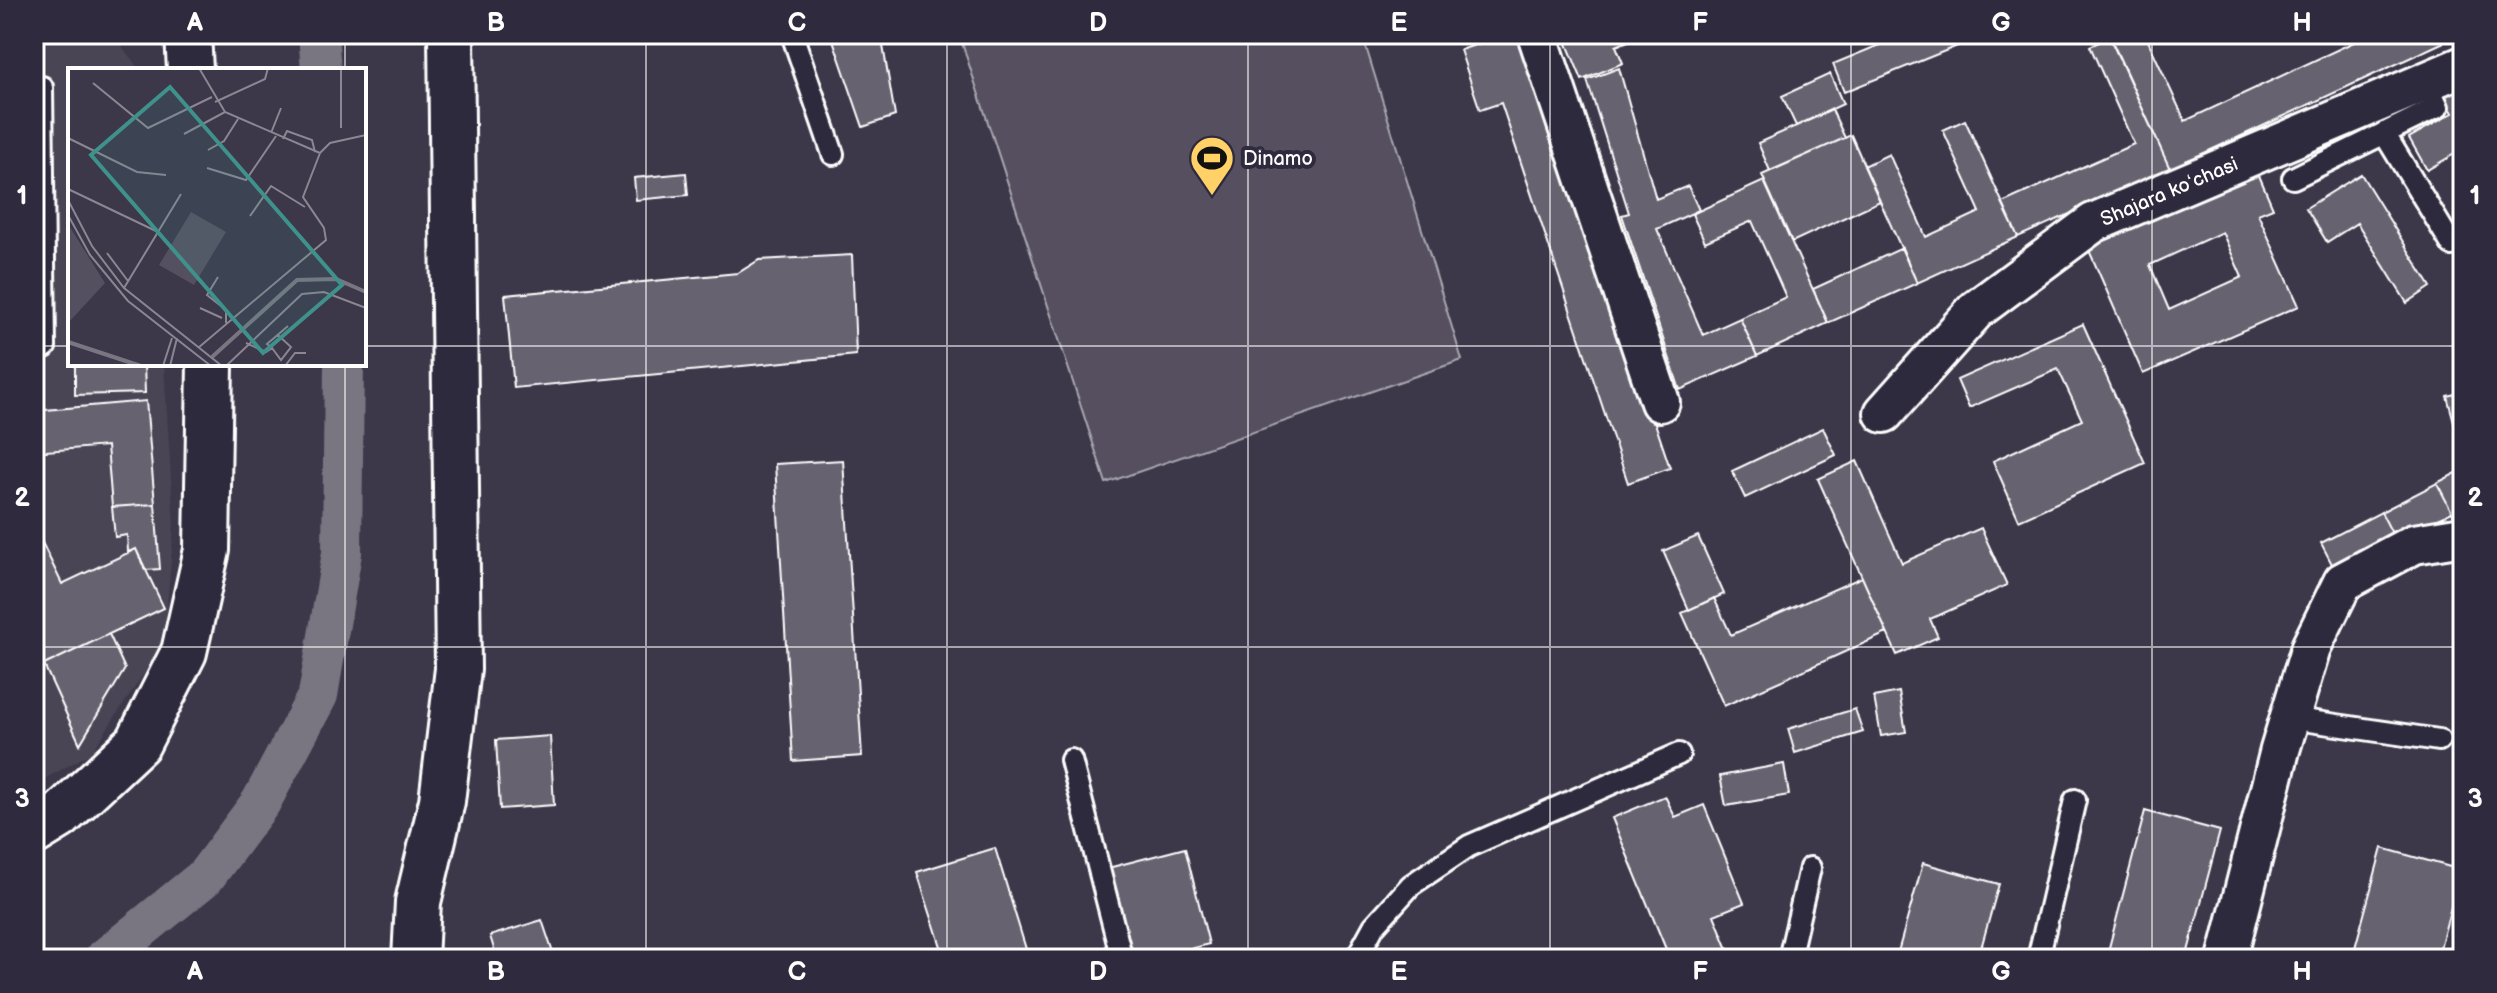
<svg xmlns="http://www.w3.org/2000/svg" width="2497" height="993" viewBox="0 0 2497 993" font-family="'Balsamiq Sans',sans-serif">
<style>
.built{fill:#494455}
.green{fill:#555060;stroke:#aaa8b0;stroke-width:2}
.lines{fill:none;stroke-linecap:round;stroke-linejoin:round}
.canal{stroke:#797682;stroke-width:40}
.building{fill:#666270;stroke:#fff;stroke-width:2;fill-rule:evenodd}
.lane-casing{stroke:#fff;stroke-width:26}
.street-casing{stroke:#fff;stroke-width:44}
.secondary-casing{stroke:#fff;stroke-width:50}
.lane{stroke:#2f2a3d;stroke-width:20}
.street{stroke:#2f2a3d;stroke-width:38}
.secondary{stroke:#2f2a3d;stroke-width:44}
.grid{fill:none;stroke:#fff;stroke-width:2;stroke-opacity:0.55}
.labels{text-anchor:middle;stroke-width:8;stroke-linejoin:round;paint-order:stroke}
.poi-label{font-size:20px;fill:#fff;stroke:#2f2a3d;text-anchor:start}
.street-label{font-size:20px;fill:#fff;stroke:#2f2a3d}
.inset-river{fill:none;stroke:#797682;stroke-width:4}
.inset-road{fill:none;stroke:#8a8792;stroke-width:2}
.view{fill:#3f918b;fill-opacity:0.15;stroke:#3f918b;stroke-width:4}
.inset-edge{fill:none;stroke:#fff;stroke-width:4}
.neatline{fill:none;stroke:#fff;stroke-width:3}
.grid-label{font-size:26px;text-anchor:middle;font-weight:bold;fill:#fff}
</style>
<rect width="100%" height="100%" fill="#3c3749"/>
<filter id="ink" filterUnits="userSpaceOnUse"><feTurbulence type="fractalNoise" baseFrequency=".0125" numOctaves="2"/><feDisplacementMap in="SourceGraphic" scale="16" xChannelSelector="R" yChannelSelector="G"/><feConvolveMatrix kernelMatrix="1 2 1 2 8 2 1 2 1" color-interpolation-filters="sRGB"/></filter>
<g filter="url(#ink)">
<path class="built" d="M34,34H113L140,70H70V364H164L174,525L164,644L91,753L34,785Z"/>
<path class="green" d="M959,34H1362L1462,360L1106,483Z"/>
<g class="lines">
<path class="canal" d="M318,34L321,70
M104,959L205,877L261,802L318,695L342,553L344,364"/>
</g>
<path class="building" d="M831,34H881L895,116L863,127Z
M1478,34H1525L1670,468L1628,483L1501,103L1480,110L1460,50L1481,43Z
M1563,34H1645L1616,46L1623,63L1582,80Z
M1906,34H1987L1844,92L1833,64Z
M2108,34H2145L2185,121L2371,34H2440L2444,42L2170,169Z
M2440,34H2460L2444,42Z
M2110,37L2170,169L2018,237L2002,203L2134,144L2090,46Z
M1619,68L1656,199L1688,186L1699,210L1657,229L1703,335L1740,318L1757,356L1680,390L1622,215L1629,213L1587,80Z
M1830,74L1843,104L1796,126L1782,96Z
M2463,82V149L2427,170L2409,138L2453,113L2442,94Z
M1832,110L1845,138L1770,171L1758,143Z
M1965,120L2018,237L1917,283L1864,166L1889,154L1926,237L1980,212L1943,130Z
M1851,135L1880,201L1792,242L1762,175Z
M686,173L688,195L636,200L634,178Z
M2258,173L2273,208L2258,214L2299,306L2143,374L2088,248ZM2222,232L2242,277L2169,310L2150,265Z
M2361,174L2431,287L2407,303L2357,223L2327,242L2306,208Z
M1764,181L1828,323L1757,356L1740,318L1786,297L1752,221L1705,242L1692,214Z
M1902,248L1917,283L1828,323L1813,289Z
M852,255L856,355L514,388L505,295L738,273L759,260Z
M2083,324L2145,463L2019,520L1993,461L2082,420L2058,369L1969,408L1957,380Z
M75,364H144L145,393L75,395Z
M2463,392V455L2447,396Z
M146,401L155,504L112,507L107,446L34,452V411Z
M1823,428L1836,455L1745,498L1732,471Z
M843,460L862,756L793,761L775,464Z
M1857,461L1902,563L1981,528L2007,585L1930,619L1938,637L1897,655L1818,479Z
M2458,472L2463,481V512L2454,516L2437,483Z
M2437,483L2452,512L2396,541L2381,512Z
M155,504L160,569L145,570L136,549L128,552L127,535L115,537L112,507Z
M2381,512L2396,541L2336,572L2321,543Z
M34,526L62,584L136,549L164,608L44,665L34,644Z
M1698,536L1724,594L1689,610L1663,551Z
M1862,577L1887,633L1724,706L1682,613L1714,598L1731,635Z
M109,634L125,669L80,744L44,665Z
M1899,692L1906,732L1881,736L1874,697Z
M1855,709L1863,732L1795,753L1788,729Z
M550,736L554,805L500,809L496,740Z
M1784,764L1789,795L1726,806L1720,776Z
M1665,796L1675,817L1704,805L1744,903L1714,915L1732,959H1670L1612,818Z
M2145,811L2220,831L2186,959H2106Z
M995,848L1029,959H945L917,872Z
M1185,848L1209,944L1150,959H1131L1108,868Z
M2382,848L2461,870L2437,959H2352Z
M1923,863L1999,884L1978,959H1896Z
M542,920L555,959H497L490,936Z"/>
<g class="lines">
<g class="lane-casing">
<path id="lane" d="M792,34L833,154
M34,87H42L45,347
M2384,133L2452,245
M2293,178L2438,107L2426,81
M2289,718L2439,740
M1071,760L1122,959
M1356,959L1374,926L1411,885L1469,846L1679,754
M1789,959L1810,868
M2038,959L2075,800"/>
</g>
<g class="street-casing">
<path id="street" d="M1537,34L1660,402
M1884,413L1976,310L2093,223L2463,66
M2227,959L2280,750L2311,647L2343,582L2414,544L2463,536"/>
</g>
<g class="secondary-casing">
<path id="secondary" d="M188,34L190,70
M34,832L60,816L138,743L184,652L207,550L210,364
M415,959L418,902L442,801L458,669L451,34"/>
</g>
<use href="#lane" class="lane"/>
<use href="#street" class="street"/>
<use href="#secondary" class="secondary"/>
</g>
</g>
<path class="grid" d="M345,34V70M646,34V959M947,34V959M1248,34V959M1550,34V959M1851,34V959M2152,34V959M34,346H70M364,346H2463M345,364V959M34,647H2463"/>
<defs>
<g id="stadium-pin" transform="scale(2.3)"><path d="M0 17L-7.5 6A9.5 9.5 0 1 1 7.5 6Z" fill="#ffd166" stroke="#2f2a3d"/><path d="M0-5a6.5 5 0 1 0 0 10a6.5 5 0 1 0 0-10ZM-3.5-1.8h7v3.6h-7Z" fill="#111"/></g>
</defs>
<g fill-rule="evenodd">
<use href="#stadium-pin" x="1212" y="158"/>
</g>
<g class="labels">
<g class="poi-label">
<text x="1243" y="165">Dinamo</text>
</g>
<g class="street-label">
<text transform="translate(2169 191) rotate(-23)" y="7">Shajara koʻchasi</text>
</g>
</g>
<g transform="translate(68 68)">
<rect width="298" height="298" fill="#3c3749"/>
<path d="M123,144L158,164L126,217L91,197ZM0,156L37,215L0,255Z" fill="#555060"/>
<path class="inset-river" d="M0,274L73,298M144,289L229,212L268,211L298,224"/>
<path class="inset-road" d="M131,0L157,44L252,85M273,0V60M25,15L80,60L144,29M147,34L197,11L200,0M203,65L213,40M116,66L157,44M0,70L69,104L98,107M215,71L219,63L244,72L247,84M140,82L156,73L170,51M252,85L262,75L298,67M139,100L178,112L208,68M0,121L90,164M0,132L24,178L56,220L154,298M0,147L22,187L60,233L143,298M182,148L203,118L237,139M39,185L60,213M150,209L139,227L158,242V255M56,220L113,126M132,240L154,250M178,275L198,284L204,280L199,276L220,258M130,280L258,172L256,160L235,129L252,85M204,280L213,292L223,279L210,267M95,298L104,270M102,298L109,270M158,298L234,226L256,224L298,240M217,298L227,285H238"/>
<path class="view" d="M102,19L274,217L195,285L23,87Z"/>
<rect width="298" height="298" class="inset-edge"/>
</g>
<rect width="2497" height="993" fill="none" stroke="#2f2a3d" stroke-width="88"/>
<rect x="44" y="44" width="2409" height="905" class="neatline"/>
<g class="grid-label">
<text x="195" y="31">A</text>
<text x="496" y="31">B</text>
<text x="797" y="31">C</text>
<text x="1098" y="31">D</text>
<text x="1399" y="31">E</text>
<text x="1700" y="31">F</text>
<text x="2001" y="31">G</text>
<text x="2302" y="31">H</text>
<text x="22" y="204">1</text>
<text x="2475" y="204">1</text>
<text x="22" y="506">2</text>
<text x="2475" y="506">2</text>
<text x="22" y="807">3</text>
<text x="2475" y="807">3</text>
<text x="195" y="980">A</text>
<text x="496" y="980">B</text>
<text x="797" y="980">C</text>
<text x="1098" y="980">D</text>
<text x="1399" y="980">E</text>
<text x="1700" y="980">F</text>
<text x="2001" y="980">G</text>
<text x="2302" y="980">H</text>
</g>
</svg>
